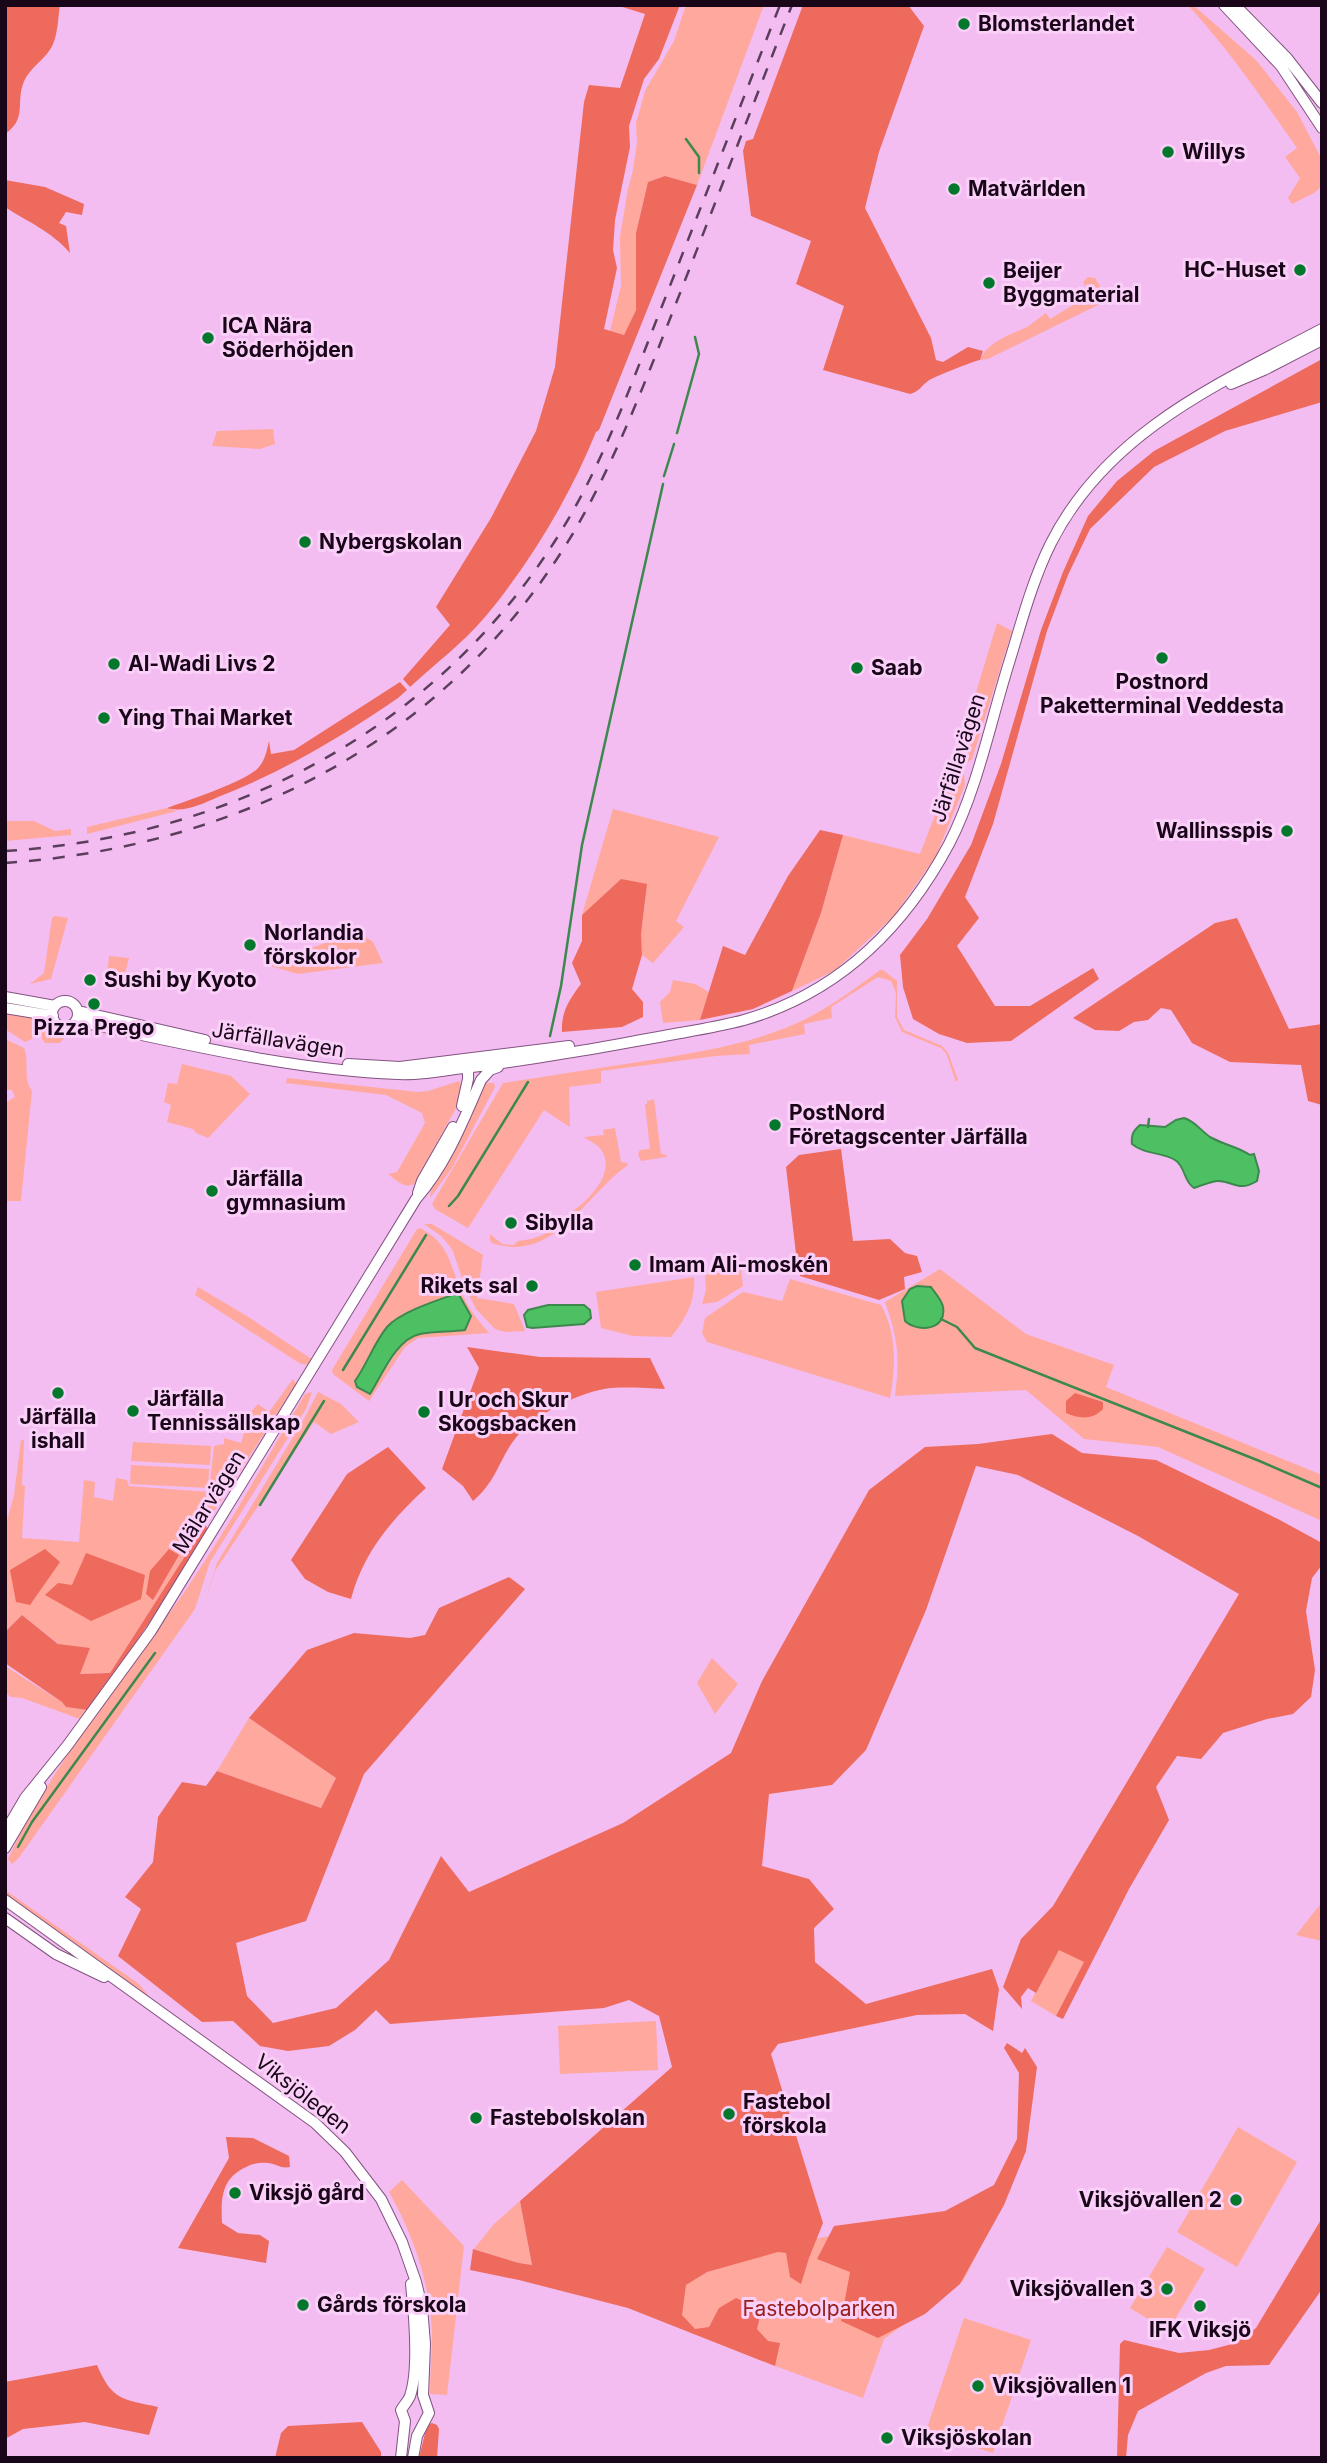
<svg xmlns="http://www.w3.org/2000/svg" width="1327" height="2463" viewBox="0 0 1327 2463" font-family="Inter,sans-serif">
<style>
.green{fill:#ffa89d;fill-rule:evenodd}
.forest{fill:#ee6a5d}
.water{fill:#4dc064;stroke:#3d884e;stroke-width:2}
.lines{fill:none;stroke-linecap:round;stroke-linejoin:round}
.stream{stroke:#3d884e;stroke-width:2.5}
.secondary-casing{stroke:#825381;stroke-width:12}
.secondary{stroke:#fff;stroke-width:10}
.rail{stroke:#5b3e5b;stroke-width:2.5;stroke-dasharray:12 12;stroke-linecap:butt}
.poi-dot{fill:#03772b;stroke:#facff8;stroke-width:2.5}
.labels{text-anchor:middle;stroke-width:6;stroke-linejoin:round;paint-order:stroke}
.poi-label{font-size:21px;font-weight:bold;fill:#190719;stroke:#facff8;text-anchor:start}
.street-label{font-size:21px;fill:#190719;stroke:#facff8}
.park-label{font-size:21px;fill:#98201c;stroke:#facff8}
</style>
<rect width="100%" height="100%" fill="#f3bdf1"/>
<path class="green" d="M686,5H764L697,185L665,176L648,182L636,233V310L624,335L610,331L621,286L620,237L628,189L633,170L637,143L636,123L645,91L674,41Z
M1188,5H1193L1256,60L1297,112L1322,160V186L1314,193L1292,204L1288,198L1300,178L1285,157L1297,148C1262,98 1229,50 1188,5Z
M1088,277L1095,278C1101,287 1103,293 1102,303L988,359L980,360C987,342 1010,335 1027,327C1033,323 1040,317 1046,313L1050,319L1090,295L1083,282Z
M273,429L275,444L260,449L212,446L217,431Z
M997,623L1012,631L972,759L962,767L954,765Z
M952,771L964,774L965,785L936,856L894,916L834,971L792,991L821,913L843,835L920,854Z
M167,808L177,811L87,834V827Z
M613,809L719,837L676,921L684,927L653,963L642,955L641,934L645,902L621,879L582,915Z
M5,821H34L55,831L71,829V835L5,841Z
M55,916L68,918L51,979L30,984L44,973L52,918Z
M357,931L373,942L383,963L298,974L267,965L266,958L314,947Z
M109,956L129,958L121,989L106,987Z
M880,970H883L897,981V1017L904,1030L942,1046L948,1053L958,1080L956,1082L946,1053L941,1048L902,1032L895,1017L896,993L891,981L878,977L831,1007L832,1018L804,1024L805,1034L749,1045L750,1054L716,1056L601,1071V1083L569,1087L570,1127L544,1110L468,1228L435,1209L432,1204L503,1083C551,1076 598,1068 645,1061C691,1053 736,1047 780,1030C817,1017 849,993 880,970Z
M673,980L695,984L709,992L700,1020L663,1023L660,1002L670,992Z
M5,1013L43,1017L58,1030L65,1032L84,1027L125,1034L124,1038C103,1034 75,1021 60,1043H45L42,1039V1020L38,1019L32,1039L25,1042L5,1029Z
M5,1039L24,1048C30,1063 22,1077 32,1091L21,1201H5V1103L15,1097L12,1090H5Z
M182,1064L231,1076L250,1094L208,1138L196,1133L193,1129L167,1122L171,1105L164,1102L168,1083L177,1084Z
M287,1078L418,1092L428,1091L459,1081L462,1087L460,1101L414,1184C404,1189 396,1180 388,1174L397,1172L425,1123L422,1113L386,1095L286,1083Z
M485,1083H494L495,1087L452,1168L430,1198L431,1188Z
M654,1099L661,1154L667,1155L666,1157L641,1161L638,1154L640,1150L650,1149L645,1104H647V1101Z
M615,1128L621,1162L627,1163L628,1165C585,1195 554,1264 492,1243L490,1240V1234L502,1244L514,1245L518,1241C535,1239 556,1233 563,1217C583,1207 617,1175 602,1151C599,1145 589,1141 584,1137L604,1135L603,1130Z
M424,1224H432L483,1255L477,1298L514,1304L525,1331L505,1332L495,1329L476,1309L467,1291L452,1249L441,1236Z
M420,1228C449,1243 450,1264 461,1291C467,1307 478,1320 489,1333L418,1338L405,1347L369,1401L333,1374L332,1370L417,1229ZM441,1299L419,1334L410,1338L400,1347L370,1393L355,1381L399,1318Z
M940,1269L1026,1334L1114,1365L1106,1387L1322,1475V1521L1158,1447L1084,1439L1026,1390L895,1396C900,1357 898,1339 885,1302Z
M741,1270L743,1286L717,1302L702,1304L706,1290L705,1275Z
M694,1277C696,1300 686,1319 671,1337L633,1336L601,1328L596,1292Z
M790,1279L881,1305C897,1334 896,1366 890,1398L707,1342L702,1333L705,1318L743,1292L782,1301Z
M198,1287L250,1318L313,1360L307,1365L299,1363L195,1295Z
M293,1379L296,1384L110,1673L79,1674L59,1644L22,1615L5,1632V1528L14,1495L21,1440H24L22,1485L25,1486L22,1538L79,1542L84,1480L95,1482L94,1497L113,1501L116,1478L127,1480L129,1486L209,1492L214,1446L224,1444V1438L241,1443L250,1413L258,1404L269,1412Z
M312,1392L306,1409L210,1562L195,1609L18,1859L12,1864L8,1859C52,1763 123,1680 183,1594C227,1530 265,1461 305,1394Z
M318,1392L341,1404L359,1422L331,1434L314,1422L215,1571L203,1608L217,1563L304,1419Z
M133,1442L211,1446L210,1465L131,1461Z
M131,1465L209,1469L208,1488L130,1484Z
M712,1658L738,1684L715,1714L697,1683Z
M5,1666L62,1702L66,1707L87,1710L80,1719L22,1698L11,1697L5,1692Z
M249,1718L336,1778L321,1808L217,1771Z
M5,1890L139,1984L152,2000L5,1899Z
M1322,1902V1941L1296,1935Z
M1059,1949L1084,1962L1056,2016L1031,2001Z
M656,2021L658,2070L560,2074L558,2026Z
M1238,2127L1297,2162L1237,2267L1177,2232Z
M402,2180L464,2246L447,2395L430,2394C430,2374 432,2353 432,2333C430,2283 413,2234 389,2192Z
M520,2201L532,2265L519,2263L474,2249L494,2224Z
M1004,2202L963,2281L884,2339L863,2398L775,2366L628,2308L665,2275L824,2237L945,2216Z
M1167,2247L1205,2269L1168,2331L1130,2308Z
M964,2318L1031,2340L993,2453L926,2431Z"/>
<path class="forest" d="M5,5H60C58,17 58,33 53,44C47,59 29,67 23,84C16,104 27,119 5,134Z
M616,5H680L659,59L644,79L629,126L630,147L615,220L613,250L617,268L604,329L624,335L636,310V233L648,182L665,176L697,185L599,430L596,432C569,498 531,562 485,617C463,643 435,664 410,687L403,679L450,625L436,607L491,518L536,431L555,367L584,102L589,85L620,88L645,14Z
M803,5H908L924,26L879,152L865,208L931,338L936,360L943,362L968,347L983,351L980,360C974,361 931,378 928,381C921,386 919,392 910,394L823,370L844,306L796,284L811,241L751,216L743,151L746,141L753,139Z
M5,180L45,187L84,204L82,215L66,212L59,223L66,226L70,253C51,231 28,222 5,207Z
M1322,359V402L1225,431L1154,467L1090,529L1068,575L1047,631L993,824L965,897L979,918L957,946L995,1006H1030L1093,968L1099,979L1011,1041L967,1043L939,1034L913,1019L903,987L900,955L927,919L971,845L1001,764L1041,630L1063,572L1088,516L1117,481L1154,451Z
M400,682L407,690L398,698C341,737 283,772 218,797C202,804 184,813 167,808C186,801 248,781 259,767C265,760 267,750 269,741L271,754L294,750Z
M820,830L843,835L821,913L792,991L753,1009L700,1020L723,946L745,955L788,876Z
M621,879L647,884L641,934L642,955L632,989L643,1002V1017L622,1027L562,1032C561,1012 569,1000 581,984L572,963L582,941V915Z
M1237,918L1289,1029L1322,1024V1105L1308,1101L1301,1065L1230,1062L1192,1043L1171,1010L1161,1008L1148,1020L1134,1022L1119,1031L1095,1030L1073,1018L1215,923Z
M841,1149L853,1241L890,1239L905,1253L917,1256L922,1272L904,1277L905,1289L879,1300L800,1276L796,1254L786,1167L799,1155Z
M467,1347L540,1357L650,1358L665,1389C647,1388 629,1387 611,1388C582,1391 538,1413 519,1434C500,1455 498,1480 473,1501L463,1486L442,1469L479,1368Z
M1075,1393L1103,1402V1409C1093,1420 1079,1419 1066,1413V1401Z
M1052,1434L1082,1453L1156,1460L1278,1519L1322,1543V1565L1312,1578L1306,1611L1315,1670L1311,1697L1293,1714L1267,1719L1223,1733L1201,1759L1177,1756L1156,1787L1169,1820L1129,1889L1063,2019L1056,2016L1084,1962L1059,1950L1036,1993L1028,1988L1021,1997L1022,2009L1003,1987L1021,1939L1053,1906L1239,1594L1138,1536L1018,1475L976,1466L926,1610L866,1750L832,1785L769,1794L762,1866L809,1879L834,1909L814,1928L815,1962L866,2004L992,1969L999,1989L993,2031L965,2014L917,2015L778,2044L771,2054L823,2223L809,2258L801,2284L790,2277L786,2253L778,2252L707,2272L686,2285L682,2315L695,2329L709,2327L719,2308L736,2298L754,2306L760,2316L757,2329L768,2341L780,2343L775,2366L628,2308L519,2280L470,2270L473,2249L519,2263L532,2265L520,2201L672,2067L659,2016L629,2000L604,2008L390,2024L376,2010L355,2030L329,2046L288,2051L260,2046L233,2021L202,2022L118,1956L141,1909L125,1897L153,1862L158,1817L182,1782L206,1786L217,1771L321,1808L336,1778L249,1718L307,1650L354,1633L410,1638L425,1635L439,1608L509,1577L525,1589L364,1774L306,1921L236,1943L247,1996L273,2023L336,2008L389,1960L441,1856L469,1892L623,1823L731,1753L762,1681L869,1490L925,1447L978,1444Z
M388,1447L426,1488C392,1519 363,1553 351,1599L328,1592L305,1579L291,1560L347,1474Z
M205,1525L208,1529L203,1543L115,1673L87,1710L66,1707L62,1702L5,1663V1632L22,1615L58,1644L90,1648L80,1674L110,1673Z
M45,1549L60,1562L30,1605L16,1602L10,1570Z
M169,1549L179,1555L153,1600L146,1594L150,1571Z
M86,1553L145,1575L141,1599L91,1621L45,1595L58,1583L72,1585Z
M1007,2043L1022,2053L1025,2048L1037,2067L1026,2151L1004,2205L960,2284L925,2314L878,2338L841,2321L850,2272L817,2259L834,2226L945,2211L994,2185L1017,2139L1019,2073L1004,2048Z
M226,2137L253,2138L289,2156L290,2167C281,2169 277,2164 268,2163C258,2162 251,2164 242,2169C221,2181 221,2200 222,2223L238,2233L260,2235L269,2241L266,2263L178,2248L229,2158Z
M1322,2218V2289L1269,2365L1226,2366L1206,2373L1138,2411L1128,2435L1126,2458H1117L1120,2344L1124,2340L1179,2353L1209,2350L1236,2343L1256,2328Z
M97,2365C112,2401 123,2399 158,2407L149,2435L85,2422L23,2429L5,2439V2382Z
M362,2422L381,2452V2458H275L281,2433L288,2426Z
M432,2423L437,2425L439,2429L437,2458H419L427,2425Z"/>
<path class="water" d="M1184,1118C1197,1122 1202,1133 1212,1138C1225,1145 1238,1147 1250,1155L1254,1154L1259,1171L1257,1181C1237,1193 1233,1180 1217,1181C1210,1182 1202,1185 1194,1188C1183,1181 1186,1167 1175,1160C1163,1152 1145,1155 1132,1144C1131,1135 1133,1131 1140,1125L1165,1127L1176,1120Z
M917,1286L931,1287C935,1293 942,1300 943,1307C947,1330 918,1333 905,1321L902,1301L910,1289Z
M458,1293L471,1316L465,1330C450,1332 434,1331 420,1334C396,1339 382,1375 370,1394L357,1387L355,1381C367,1364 374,1343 387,1327C400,1312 438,1300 458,1293Z
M548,1305H584L590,1310L591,1318L584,1324L532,1328L527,1327L524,1315L528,1310Z"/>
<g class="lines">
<path class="stream" d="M686,139L699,157V173
M677,433L699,354L695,337
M664,476L674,444
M550,1036L561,986L582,845L663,484
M1148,1127L1149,1119
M449,1206L458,1196L528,1082
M941,1319L957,1327L975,1348L1257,1460L1322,1488
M343,1370L426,1235
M260,1505L324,1401
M18,1847L32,1822L155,1653"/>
<g class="secondary-casing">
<path id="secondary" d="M1224,5L1281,66L1322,128
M1235,5L1287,58L1322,103
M1231,384L1264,370L1322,340
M5,997L55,1006
M52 1014a13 13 0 1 1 26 0a13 13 0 1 1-26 0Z
M5,1008L53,1016
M78,1011L205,1040
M76,1021C182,1043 289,1070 398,1074C417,1075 436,1072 455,1069C490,1065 525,1060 560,1054C595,1049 629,1042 664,1036C691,1031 718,1027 744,1020C838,993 904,928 949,844C977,790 990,724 1008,666C1021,624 1032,581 1051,543C1107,432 1218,384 1322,329
M348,1064L400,1067L569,1046
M462,1106L468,1079V1063
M418,1193L422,1181L453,1127
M5,1832L25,1798L67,1746L151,1631L416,1199C446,1165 463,1121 481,1080L490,1070L498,1067
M5,1848L41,1787
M5,1900L315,2123L345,2152L381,2199L402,2242L416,2282L422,2307L425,2344L423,2395L429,2413L417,2436L413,2458
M5,1918L56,1954L104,1977
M401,2458L405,2421L401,2410C404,2405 408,2401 410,2396C419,2370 414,2312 411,2284"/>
</g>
<use href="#secondary" class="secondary"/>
<path class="rail" d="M5,851C232,837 439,728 560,533C605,460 633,379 664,301C703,202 741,104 780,5
M5,863C239,847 449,739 572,535C614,464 643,387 673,311C713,209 752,107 792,5"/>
</g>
<g class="poi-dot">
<circle cx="964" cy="24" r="7"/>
<circle cx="1168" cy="152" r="7"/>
<circle cx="954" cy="189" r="7"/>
<circle cx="1300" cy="270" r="7"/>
<circle cx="989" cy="283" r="7"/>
<circle cx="208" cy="338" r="7"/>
<circle cx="305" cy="542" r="7"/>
<circle cx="1162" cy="658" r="7"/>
<circle cx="114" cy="664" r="7"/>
<circle cx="857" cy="668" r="7"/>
<circle cx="104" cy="718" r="7"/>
<circle cx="1287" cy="831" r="7"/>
<circle cx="250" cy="945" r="7"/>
<circle cx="90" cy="980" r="7"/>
<circle cx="94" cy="1004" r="7"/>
<circle cx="775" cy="1125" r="7"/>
<circle cx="212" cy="1191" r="7"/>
<circle cx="511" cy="1223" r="7"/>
<circle cx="635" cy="1265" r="7"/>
<circle cx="532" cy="1286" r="7"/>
<circle cx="58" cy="1393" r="7"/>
<circle cx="133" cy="1411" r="7"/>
<circle cx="424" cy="1412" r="7"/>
<circle cx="729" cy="2114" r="7"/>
<circle cx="476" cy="2118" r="7"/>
<circle cx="235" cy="2193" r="7"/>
<circle cx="1236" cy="2200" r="7"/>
<circle cx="1167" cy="2289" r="7"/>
<circle cx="303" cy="2305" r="7"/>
<circle cx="1200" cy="2306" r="7"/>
<circle cx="978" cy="2386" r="7"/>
<circle cx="887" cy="2438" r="7"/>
</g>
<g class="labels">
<g class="poi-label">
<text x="978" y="31">Blomsterlandet</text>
<text x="1182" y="159">Willys</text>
<text x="968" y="196">Matvärlden</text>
<text x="1286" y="277" text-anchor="end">HC-Huset</text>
<text x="1003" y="278">Beijer<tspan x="1003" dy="24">Byggmaterial</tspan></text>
<text x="222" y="333">ICA Nära<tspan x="222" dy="24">Söderhöjden</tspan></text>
<text x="319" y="549">Nybergskolan</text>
<text x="128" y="671">Al-Wadi Livs 2</text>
<text x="871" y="675">Saab</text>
<text x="1162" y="689" text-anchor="middle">Postnord<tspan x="1162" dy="24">Paketterminal Veddesta</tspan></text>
<text x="118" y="725">Ying Thai Market</text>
<text x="1273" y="838" text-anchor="end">Wallinsspis</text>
<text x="264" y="940">Norlandia<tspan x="264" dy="24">förskolor</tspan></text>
<text x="104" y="987">Sushi by Kyoto</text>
<text x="94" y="1035" text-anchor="middle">Pizza Prego</text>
<text x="789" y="1120">PostNord<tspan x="789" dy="24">Företagscenter Järfälla</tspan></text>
<text x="226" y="1186">Järfälla<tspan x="226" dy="24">gymnasium</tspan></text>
<text x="525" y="1230">Sibylla</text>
<text x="649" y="1272">Imam Ali-moskén</text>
<text x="518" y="1293" text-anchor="end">Rikets sal</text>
<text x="147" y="1406">Järfälla<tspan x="147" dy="24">Tennissällskap</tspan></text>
<text x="438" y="1407">I Ur och Skur<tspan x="438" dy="24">Skogsbacken</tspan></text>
<text x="58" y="1424" text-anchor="middle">Järfälla<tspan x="58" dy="24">ishall</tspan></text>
<text x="743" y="2109">Fastebol<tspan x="743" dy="24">förskola</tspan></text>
<text x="490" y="2125">Fastebolskolan</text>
<text x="249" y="2200">Viksjö gård</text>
<text x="1222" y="2207" text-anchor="end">Viksjövallen 2</text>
<text x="1153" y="2296" text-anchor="end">Viksjövallen 3</text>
<text x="317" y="2312">Gårds förskola</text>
<text x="1200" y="2337" text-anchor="middle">IFK Viksjö</text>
<text x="992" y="2393">Viksjövallen 1</text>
<text x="901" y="2445">Viksjöskolan</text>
</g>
<g class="street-label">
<text transform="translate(958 758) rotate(-72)" y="7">Järfällavägen</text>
<text transform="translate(278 1040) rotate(9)" y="7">Järfällavägen</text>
<text transform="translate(209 1502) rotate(-58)" y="7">Mälarvägen</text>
<text transform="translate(303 2094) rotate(38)" y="7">Viksjöleden</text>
</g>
<g class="park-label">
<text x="819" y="2316">Fastebolparken</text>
</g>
</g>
<rect width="1327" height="2463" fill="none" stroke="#190719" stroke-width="14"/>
</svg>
